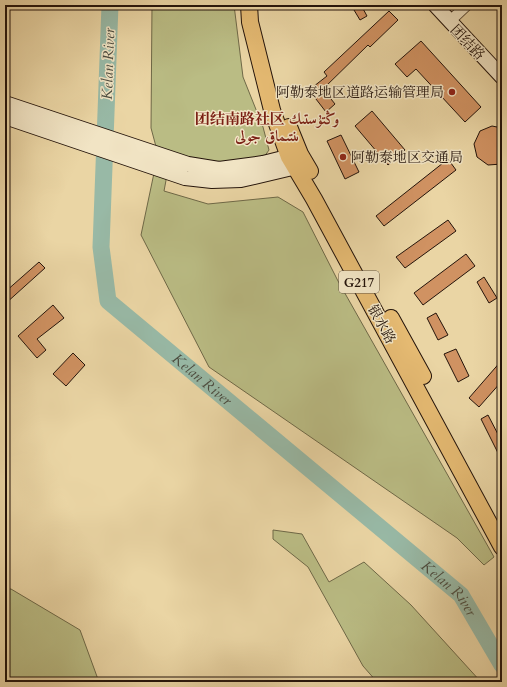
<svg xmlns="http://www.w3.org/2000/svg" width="507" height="687" viewBox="0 0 507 687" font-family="Cardo,Amiri,'Noto Serif SC',serif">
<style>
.green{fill:#babc84;stroke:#6e6847}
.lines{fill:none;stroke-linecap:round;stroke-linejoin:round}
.river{stroke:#98b9a6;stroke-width:17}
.building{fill:#d09262;stroke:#23130a}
.minor-casing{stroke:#554430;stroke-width:12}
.secondary-casing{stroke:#23130a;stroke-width:16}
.trunk-casing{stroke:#23130a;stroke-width:18}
.minor{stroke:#f1e4c4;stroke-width:10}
.secondary{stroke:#f1e4c4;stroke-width:14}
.trunk{stroke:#e5ba72;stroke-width:16}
.poi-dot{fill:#8f2418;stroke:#f1e4c4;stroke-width:1.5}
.labels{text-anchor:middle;stroke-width:3;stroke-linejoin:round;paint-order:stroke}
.shield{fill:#f1e4c4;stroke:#615242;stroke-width:1}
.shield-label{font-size:13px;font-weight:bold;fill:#23130a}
.street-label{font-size:14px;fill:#23130a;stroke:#f1e4c4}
.poi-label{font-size:14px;fill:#23130a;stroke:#f1e4c4;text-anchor:end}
.water-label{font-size:15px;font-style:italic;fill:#4c4d41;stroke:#f1e4c4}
.neighbourhood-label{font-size:15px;font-weight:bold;fill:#7a1f14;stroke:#f1e4c4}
</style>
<rect width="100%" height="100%" fill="#ead5a4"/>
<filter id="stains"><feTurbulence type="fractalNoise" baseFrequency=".005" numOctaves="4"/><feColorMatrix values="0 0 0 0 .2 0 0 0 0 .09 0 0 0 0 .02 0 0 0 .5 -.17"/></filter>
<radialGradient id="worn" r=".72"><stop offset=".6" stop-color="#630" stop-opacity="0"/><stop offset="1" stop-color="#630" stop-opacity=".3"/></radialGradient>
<path class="green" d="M152,5H234L243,77L263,127L269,150L264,157L217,163L171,154L164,191L208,204L278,197L303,212L338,281L494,557L484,565L457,538L209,367L141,235L158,154L151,128Z
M273,530L302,534L329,582L364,562L411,605L481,682H377L363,666L308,567L273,539Z
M5,589H11L80,630L99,682H5Z"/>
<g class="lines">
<path class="river" id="s1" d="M110,5L101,247L108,301L461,595L502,665"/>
</g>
<path class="building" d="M351,5H361L367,16L360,20Z
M389,11L398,20L370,47L368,45L323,89L335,104L326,112L309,90L327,76L324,72Z
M421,41L481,107L465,122L416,69L407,77L395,64Z
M372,111L405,150L388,165L355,126Z
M492,126L502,128V164L488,165L477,157L474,144L480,131Z
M341,135L359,172L345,179L327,141Z
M448,159L456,170L384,226L376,216Z
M448,220L456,231L405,268L396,257Z
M466,254L475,266L423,305L414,293Z
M39,262L45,268L5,304V292Z
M484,277L497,298L489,303L477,282Z
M53,305L64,318L37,339L46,350L37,358L18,336Z
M436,313L448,335L438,340L427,318Z
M456,349L469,376L458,382L444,354Z
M73,353L85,365L66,386L53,374Z
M502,360V381L479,407L469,398Z
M488,415L502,442V461L481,419Z"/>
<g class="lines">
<g class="minor-casing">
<path id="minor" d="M449,22L467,5"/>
</g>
<g class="secondary-casing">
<path id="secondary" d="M435,5L502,77
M5,103L188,164L219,169L263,163L299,154
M5,117L185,178L212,181L241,180L305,165"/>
</g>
<g class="trunk-casing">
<path id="trunk" d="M249,5L250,22L272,110L289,157L314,199L502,547
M289,127L300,154L310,171
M391,318L423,376"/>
</g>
<use href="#minor" class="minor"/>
<use href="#secondary" class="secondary"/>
<use href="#trunk" class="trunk"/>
</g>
<g class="poi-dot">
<circle cx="452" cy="92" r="4"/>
<circle cx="343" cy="157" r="4"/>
</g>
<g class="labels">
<rect class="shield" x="339" y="271" width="40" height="22" rx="3"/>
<g class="shield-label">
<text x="359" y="287">G217</text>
</g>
<g class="street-label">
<text transform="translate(468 42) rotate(46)" y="5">团结路</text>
<text transform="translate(382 324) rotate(61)" y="5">银水路</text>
</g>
<g class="poi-label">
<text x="444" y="97">阿勒泰地区道路运输管理局</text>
<text x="351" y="162" text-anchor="start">阿勒泰地区交通局</text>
</g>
<g class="water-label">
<text transform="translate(108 64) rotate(-88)" y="5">Kelan River</text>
<text dy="5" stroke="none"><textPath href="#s1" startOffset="419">Kelan River</textPath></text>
<text dy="5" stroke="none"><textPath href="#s1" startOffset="743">Kelan River</textPath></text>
</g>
<g class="neighbourhood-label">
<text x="267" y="124">团结南路社区 وڭتۇستىك<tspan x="267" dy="17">ىنتىماق جولى</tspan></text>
</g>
</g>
<rect width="507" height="687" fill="none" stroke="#ead5a4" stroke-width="20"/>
<rect x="6" y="6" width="495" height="675" fill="none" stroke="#23130a" stroke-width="2"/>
<rect x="10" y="10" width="487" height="667" fill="none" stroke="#23130a"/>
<rect width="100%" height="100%" filter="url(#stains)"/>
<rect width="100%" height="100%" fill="url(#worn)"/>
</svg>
